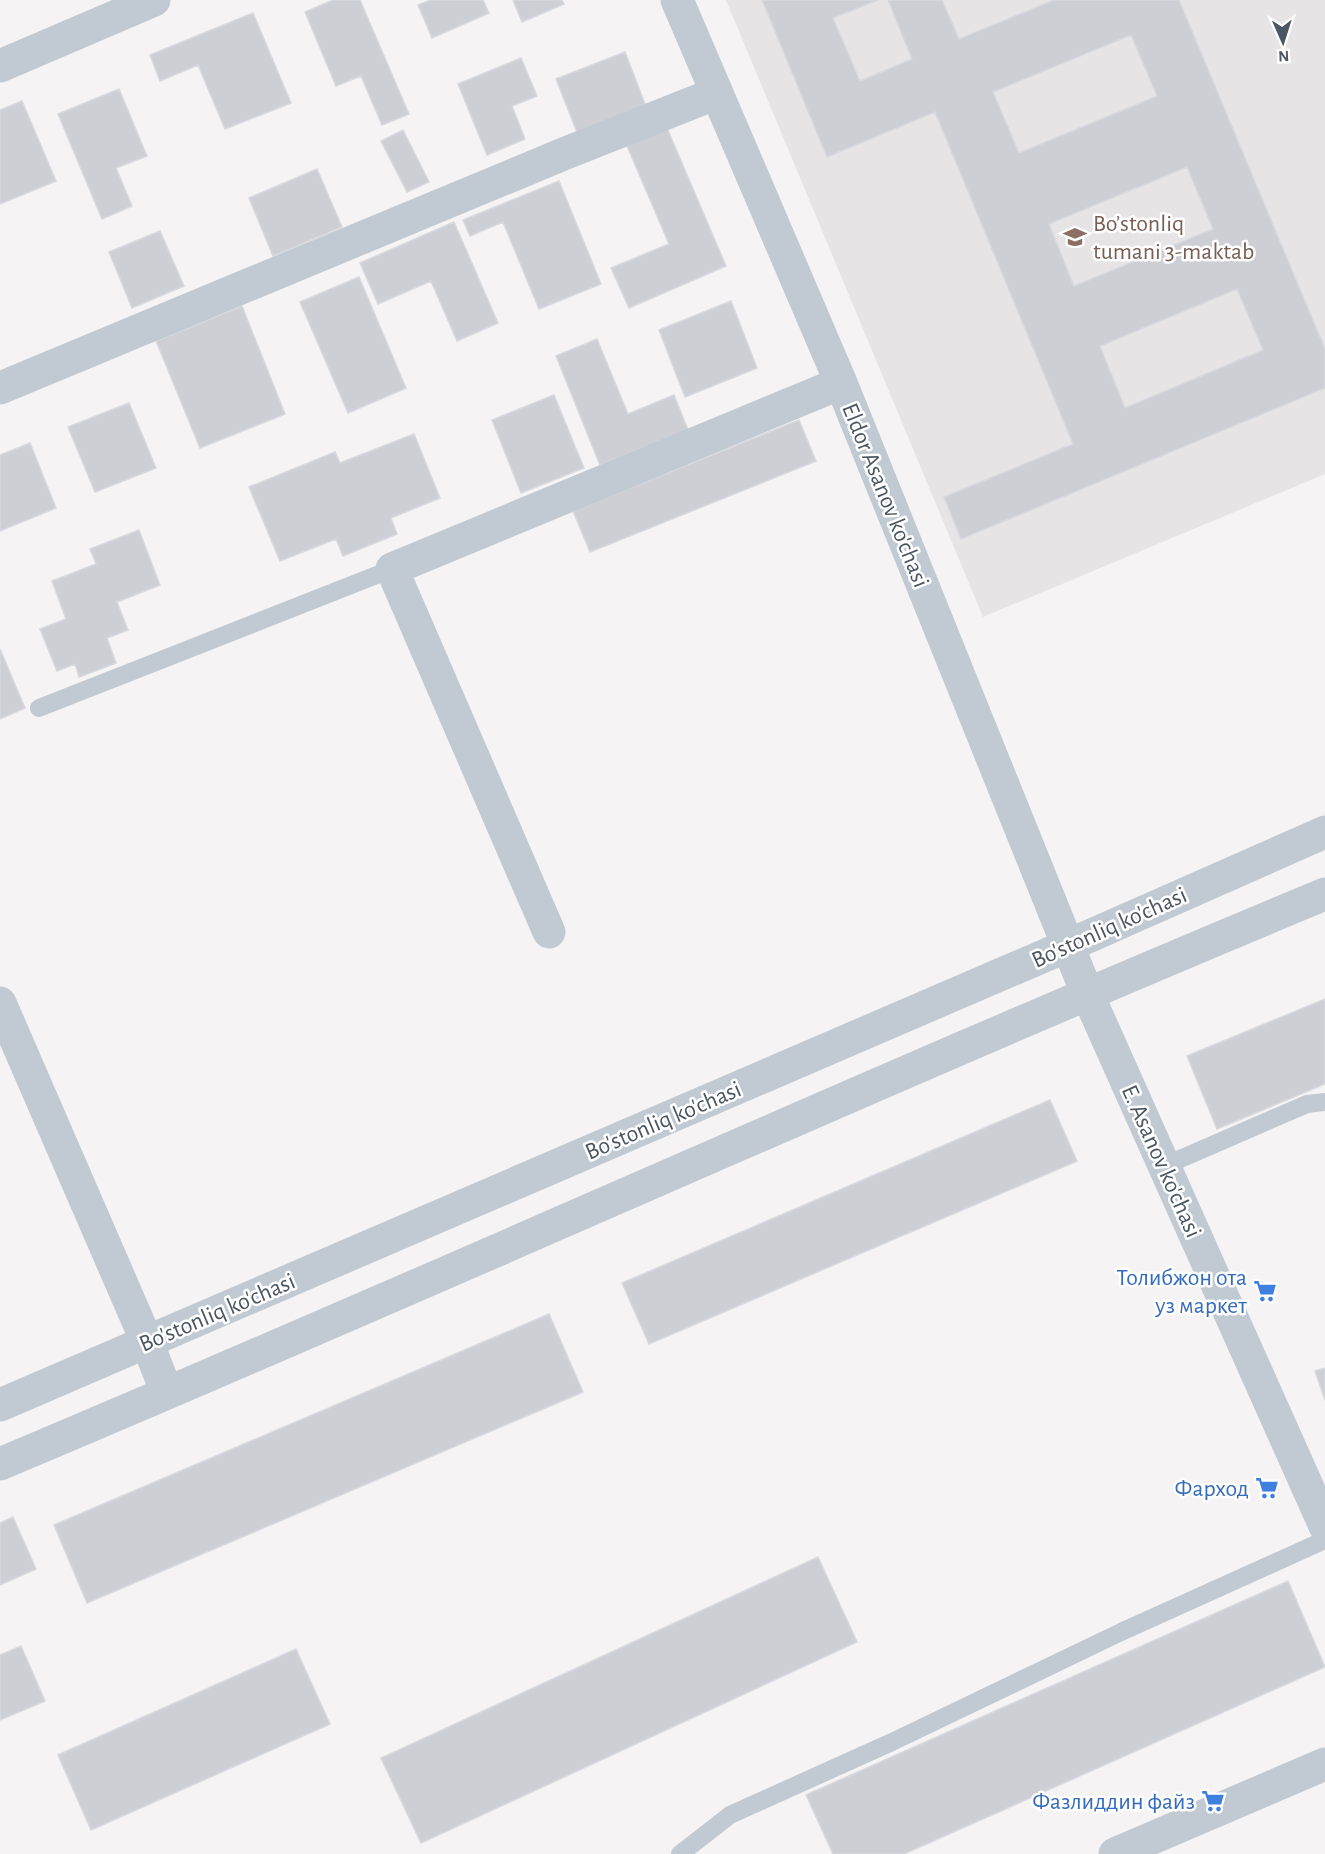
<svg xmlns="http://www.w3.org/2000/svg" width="1325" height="1854" viewBox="0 0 1325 1854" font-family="'Alegreya Sans',sans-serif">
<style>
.education{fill:#e6e4e5}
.building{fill:#cdcfd5;stroke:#d7d9de;stroke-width:1.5;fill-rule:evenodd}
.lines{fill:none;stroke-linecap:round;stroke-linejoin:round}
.lane{stroke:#c1cad2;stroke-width:18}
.street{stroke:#c1cad2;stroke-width:33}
.labels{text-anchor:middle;stroke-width:5;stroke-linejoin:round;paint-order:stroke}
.education-label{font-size:24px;fill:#785e54;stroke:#fff;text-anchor:start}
.street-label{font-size:24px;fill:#4a5661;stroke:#fff}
.shop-label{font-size:24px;fill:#366cbe;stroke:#fff;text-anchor:end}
</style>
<rect width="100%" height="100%" fill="#f5f3f3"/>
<path class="education" d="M726,0H1325V474L983,617Z"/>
<path class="building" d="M333,0H360L409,114L382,125L361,76L336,86L305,12Z
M431,0H483L489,13L432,38L418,5Z
M513,0H562L564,4L522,22Z
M762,0H878L833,18L860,81L912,59L888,0H942L959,39L1054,0H1179L1325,349V388L961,539L944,497L1073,444L935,112L827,157ZM1131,35L1157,96L1019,153L993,92ZM1187,167L1213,229L1074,286L1049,224ZM1237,289L1263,350L1125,408L1100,346Z
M253,13L291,103L225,129L198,65L160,81L150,55Z
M625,52L647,109L578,135L556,79Z
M521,58L537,96L512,106L525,139L487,155L458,84Z
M119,89L147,156L116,168L132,206L102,219L58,114Z
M22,101L56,181L0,204V110Z
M667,128L726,266L629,308L611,268L669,244L627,146Z
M403,130L429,182L407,192L381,141Z
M317,169L342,227L273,256L249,198Z
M559,181L601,284L539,309L503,222L470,236L463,220Z
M454,222L498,323L457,341L431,281L378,304L360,263Z
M160,231L184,286L132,308L109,252Z
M359,277L406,388L348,413L300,302Z
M731,301L757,368L685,397L659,330Z
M242,306L285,414L200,448L156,341Z
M597,339L628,414L674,395L688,430L600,465L556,356Z
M554,395L584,468L521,493L492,420Z
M129,403L156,468L95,492L68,427Z
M799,420L816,461L590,552L573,511Z
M414,434L440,498L391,518L397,534L343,556L336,539L280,561L249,487L335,452L340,463Z
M30,443L56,508L0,531V455Z
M139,530L160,585L117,602L128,630L107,638L116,663L79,677L75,664L57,671L40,629L66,619L52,581L96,564L90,549Z
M0,649L25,708L0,719Z
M1325,999V1084L1217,1129L1187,1056Z
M1050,1100L1077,1161L649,1344L622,1283Z
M549,1314L583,1392L87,1603L54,1525Z
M1325,1368V1400L1315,1371Z
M13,1517L36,1569L0,1585V1523Z
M818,1557L857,1642L421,1843L381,1758Z
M1288,1581L1325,1667L904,1854H833L806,1795Z
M21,1646L45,1701L0,1720V1655Z
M296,1649L330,1724L91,1830L58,1755Z"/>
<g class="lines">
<path class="lane" d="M39,708L392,569
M1164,1166L1307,1104L1325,1102
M680,1854L730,1815L892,1742L1121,1632L1325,1540"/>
<path class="street" d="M677,0L841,383L1087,993L1325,1526
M0,66L154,0
M0,388L566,153L717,93
M549,932L392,569L841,383
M0,1003L147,1342L167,1393
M0,1405L1067,946L1325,832
M0,1464C443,1278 881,1078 1325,894
M1115,1854L1325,1764"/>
</g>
<defs>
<g id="school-bare" transform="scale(1.8)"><path d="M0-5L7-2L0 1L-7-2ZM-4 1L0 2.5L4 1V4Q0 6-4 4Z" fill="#8d6e63" stroke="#fff" stroke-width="2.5" paint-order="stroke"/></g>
<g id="supermarket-bare" transform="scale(1.8)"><path d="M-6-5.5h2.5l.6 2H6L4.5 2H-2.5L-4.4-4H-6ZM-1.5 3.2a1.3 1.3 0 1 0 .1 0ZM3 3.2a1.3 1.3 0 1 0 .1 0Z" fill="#3f7fe0" stroke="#fff" stroke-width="2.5" paint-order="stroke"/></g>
</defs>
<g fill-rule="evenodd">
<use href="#school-bare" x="1075" y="237"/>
<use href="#supermarket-bare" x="1265" y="1291"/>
<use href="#supermarket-bare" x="1267" y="1488"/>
<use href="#supermarket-bare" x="1213" y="1801"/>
</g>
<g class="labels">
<g class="education-label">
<text x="1093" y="231">Bo’stonliq<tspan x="1093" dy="28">tumani 3-maktab</tspan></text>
</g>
<g class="street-label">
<text transform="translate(886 495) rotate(68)" y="8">Eldor Asanov ko'chasi</text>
<text transform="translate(1109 927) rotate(-24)" y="8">Bo'stonliq ko'chasi</text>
<text transform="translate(663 1120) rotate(-23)" y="8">Bo'stonliq ko'chasi</text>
<text transform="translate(1162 1161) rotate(66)" y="8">E. Asanov ko'chasi</text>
<text transform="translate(217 1312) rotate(-23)" y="8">Bo'stonliq ko'chasi</text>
</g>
<g class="shop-label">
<text x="1247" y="1285">Толибжон ота<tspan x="1247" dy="28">уз маркет</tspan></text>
<text x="1249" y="1496">Фарход</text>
<text x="1195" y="1809">Фазлиддин файз</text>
</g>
</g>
<g transform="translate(1283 42) rotate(177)" stroke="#ffffff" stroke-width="4.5" paint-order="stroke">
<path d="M0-4.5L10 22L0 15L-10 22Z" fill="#4a5661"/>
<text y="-9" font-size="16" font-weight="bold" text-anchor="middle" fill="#4a5661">N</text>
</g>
</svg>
